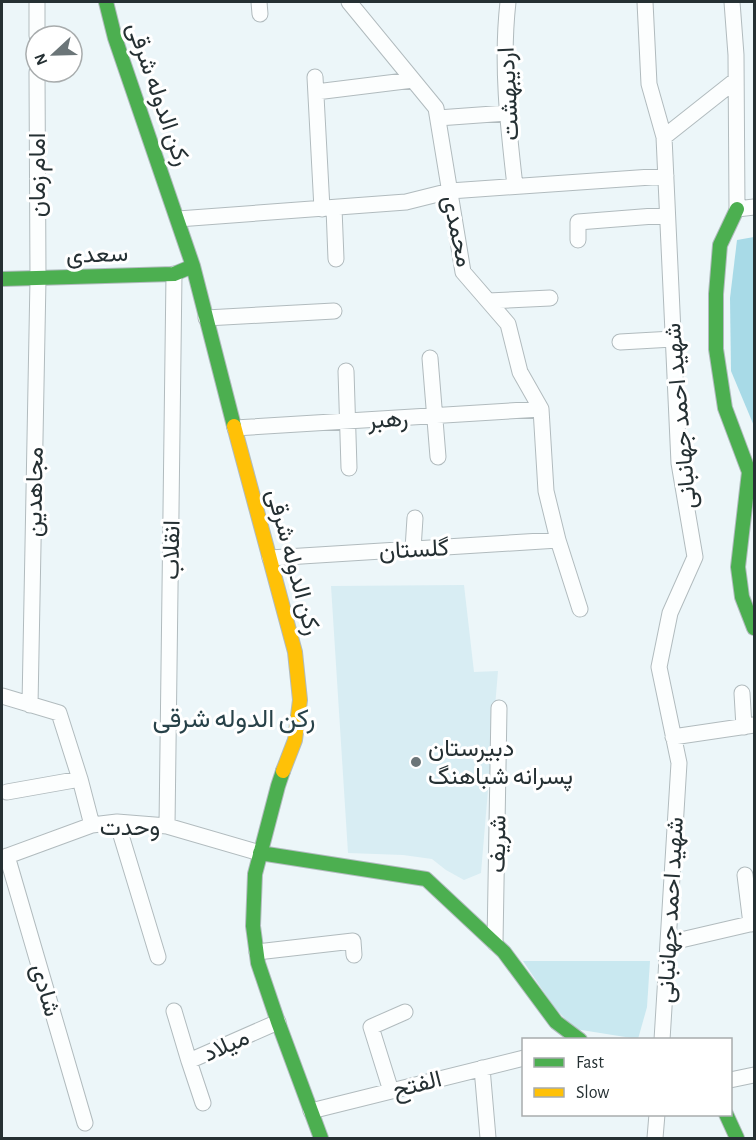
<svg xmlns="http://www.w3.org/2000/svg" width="756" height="1140" viewBox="0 0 756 1140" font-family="'Alegreya Sans',Vazirmatn,sans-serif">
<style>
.built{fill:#d8edf3}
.green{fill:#c9e8f0}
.forest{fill:#a8dae7}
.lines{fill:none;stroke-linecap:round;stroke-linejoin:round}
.street-casing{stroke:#b1bbbe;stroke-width:17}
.fast-casing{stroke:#b1bbbe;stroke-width:16}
.slow-casing{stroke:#b1bbbe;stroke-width:16}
.street{stroke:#fcfefe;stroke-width:15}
.fast{stroke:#4caf50;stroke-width:14}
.slow{stroke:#ffc107;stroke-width:14}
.poi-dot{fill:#6b7578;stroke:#fff;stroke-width:2}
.labels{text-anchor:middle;stroke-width:6;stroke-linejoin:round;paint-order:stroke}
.street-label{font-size:24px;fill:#253033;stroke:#fff}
.poi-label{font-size:24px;fill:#253033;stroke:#fff;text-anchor:start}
.neighbourhood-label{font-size:26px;fill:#284249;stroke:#fff}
</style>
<rect width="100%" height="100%" fill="#ecf6f9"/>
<path class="built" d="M464,585L474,672L498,671L481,873L464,880L446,870L432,859L403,855L348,853L331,586Z"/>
<path class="green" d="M523,961H650L647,1007L638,1039L575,1029L554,1007Z"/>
<path class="forest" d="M754,237V426L731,371L730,298L737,240Z"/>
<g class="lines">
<g class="street-casing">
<path id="street" d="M37,2V36
M259,2L260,14
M349,2L436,108L463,272L508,324L520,372L541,409L546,491L558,540L580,609
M508,2C501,64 508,125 515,186
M645,2L649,84L664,137L679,463L695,557L670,613L659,667L679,763L662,1040
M732,2L736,55L737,209L754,207
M315,77L322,209
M316,92L413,80
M438,118L507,113
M664,137L736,80
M334,208L336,259
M178,219L406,202L450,191L666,176
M578,240V222L667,215
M488,301L550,298
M206,318L334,311
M620,342L673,339
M430,358L438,457
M346,371L349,468
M235,428L541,409
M413,549L415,518
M270,558L558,540
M742,693L744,727
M2,696L59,713L80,779L92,825
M30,705L38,279L37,72
M673,737L754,725
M7,792L80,779
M117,822L158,957
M167,826L174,274
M7,856L85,1123
M2,858L92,825L117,822L167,826L260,853
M745,875L751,924
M495,943L499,708
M668,943L754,923
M257,952L353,941L354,955
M174,1011L189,1061L278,1022
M189,1061L203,1103
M482,1068L488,1138
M730,1080L754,1075
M391,1091L371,1027L405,1012
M311,1111L524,1058
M655,1138L657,1114"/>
</g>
<g class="fast-casing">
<path id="fast" d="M106,2L115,38L193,266L234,426
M737,209L720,245L716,294V349L725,408L749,472L738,567L742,597L754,628
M2,279L174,274L193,266
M283,771L278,786L255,874L253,926L258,963L278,1022L321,1138
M260,853L426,879L504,952L556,1022L580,1040
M726,1114L737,1138"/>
</g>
<g class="slow-casing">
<path id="slow" d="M234,426L295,652L300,700L295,740L283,771"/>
</g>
<use href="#street" class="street"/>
<use href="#fast" class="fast"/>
<use href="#slow" class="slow"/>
</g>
<circle class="poi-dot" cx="416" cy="762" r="6"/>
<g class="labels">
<g class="street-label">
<text transform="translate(159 94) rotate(71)" y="8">رکن الدوله شرقی</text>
<text transform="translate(508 94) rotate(-93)" y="8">اردیبهشت</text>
<text transform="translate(37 175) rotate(-90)" y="8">امام زمان</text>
<text transform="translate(458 231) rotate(78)" y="8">محمدی</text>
<text transform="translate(97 254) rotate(-2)" y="8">سعدی</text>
<text transform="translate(680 416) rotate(-95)" y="8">شهید احمد جهانبانی</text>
<text transform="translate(388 419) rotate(-4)" y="8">رهبر</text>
<text transform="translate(34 492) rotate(-89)" y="8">مجاهدین</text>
<text transform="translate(414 549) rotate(-3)" y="8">گلستان</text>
<text transform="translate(171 550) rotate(-89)" y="8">انقلاب</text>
<text transform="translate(294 562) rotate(75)" y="8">رکن الدوله شرقی</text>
<text x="130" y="835">وحدت</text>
<text transform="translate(497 844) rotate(-89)" y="8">شریف</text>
<text transform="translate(670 910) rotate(-87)" y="8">شهید احمد جهانبانی</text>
<text transform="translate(46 990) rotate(74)" y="8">شادی</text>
<text transform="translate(226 1045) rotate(-24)" y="8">میلاد</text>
<text transform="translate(417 1084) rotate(-14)" y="8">الفتح</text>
</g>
<g class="poi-label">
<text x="428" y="756">دبیرستان<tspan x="428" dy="28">پسرانه شباهنگ</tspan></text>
</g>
<g class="neighbourhood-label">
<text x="234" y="727">رکن الدوله شرقی</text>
</g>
</g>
<rect width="756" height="1140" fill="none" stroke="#253033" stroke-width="6"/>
<rect x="522" y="1038" width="210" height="78" fill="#ffffff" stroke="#a8acad" stroke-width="1.5"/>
<rect x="534" y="1058" width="30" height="9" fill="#4caf50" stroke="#a8acad" stroke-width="1.5"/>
<text x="576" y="1068" font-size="18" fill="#253033">Fast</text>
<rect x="534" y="1088" width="30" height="9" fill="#ffc107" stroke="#a8acad" stroke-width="1.5"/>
<text x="576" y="1098" font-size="18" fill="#253033">Slow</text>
<g transform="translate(54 54) rotate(248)"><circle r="28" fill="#ffffff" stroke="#a8acad" stroke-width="1.5"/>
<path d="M0-4.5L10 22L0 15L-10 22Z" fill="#6b7578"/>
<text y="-9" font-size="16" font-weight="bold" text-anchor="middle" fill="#253033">N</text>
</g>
</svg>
